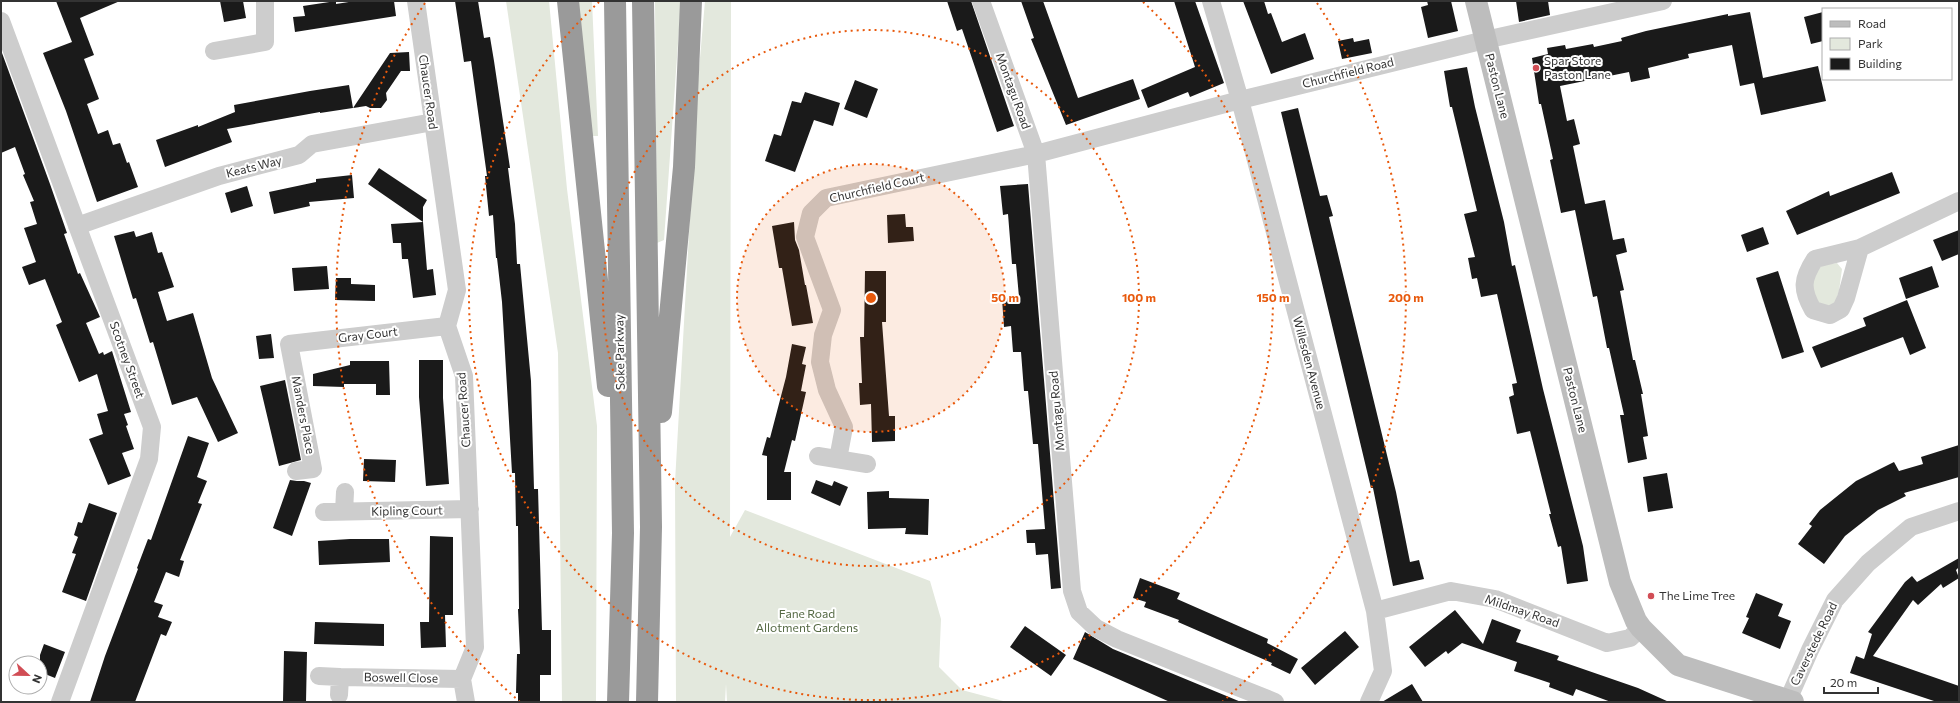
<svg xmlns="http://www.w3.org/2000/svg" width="1960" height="703" viewBox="0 0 1960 703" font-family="Commissioner,sans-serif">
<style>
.green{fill:#e3e8dd}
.building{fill:#1a1a1a}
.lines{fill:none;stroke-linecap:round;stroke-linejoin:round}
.street{stroke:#cdcdcd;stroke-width:18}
.secondary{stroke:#bdbdbd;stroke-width:22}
.highway{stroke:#9a9a9a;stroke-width:22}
.ring{fill:none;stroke:#e8590c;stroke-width:2;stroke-dasharray:2 4}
.poi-dot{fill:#d14d55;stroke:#fff;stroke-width:1.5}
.labels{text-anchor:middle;stroke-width:4;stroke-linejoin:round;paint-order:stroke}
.poi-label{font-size:12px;fill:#333;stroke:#fff;text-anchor:start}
.street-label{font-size:12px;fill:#333;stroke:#fff}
.park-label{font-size:12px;fill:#566a45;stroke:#fff}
.centre{fill:#e8590c;stroke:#fff;stroke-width:2}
.ring-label{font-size:12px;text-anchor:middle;font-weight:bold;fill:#e8590c;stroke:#fff;stroke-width:4;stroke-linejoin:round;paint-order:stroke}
</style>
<rect width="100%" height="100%" fill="#fff"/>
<path class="green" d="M506,1H549L567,189L597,426L596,702H562L558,353Z
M575,1H592L598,136H590Z
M655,1H681L664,240L657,243Z
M705,1H731L730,537L745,510L930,581L941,619L939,667L962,690L1007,702H727L726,684L725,702H676L675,482L697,92Z
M1837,263L1842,269L1839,291L1834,306L1827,310C1823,306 1817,302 1814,298C1808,287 1815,274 1822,265Z"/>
<path class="building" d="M56,1H120L80,18L94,55L84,59L99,99L87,104L98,134L108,130L113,145L120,143L127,163L129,162L138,187L97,202L66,111L43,53L72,42Z
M220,1H243L246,18L224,22Z
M336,1V4L355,1H394L396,16L295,32L293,17L305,16L303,6Z
M455,1H478L484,38L490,37L494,61L510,168H508L515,224L517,264H520L531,381L534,489H538L542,630H551V675H540V702H518V693H516L517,654H520L518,609H519L518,526H516L515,473H512L502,302L497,258H496L493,215L489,216L485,176H487L471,61L464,62Z
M947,1H971L1014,126L997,132L962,29L957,31Z
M1021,1H1043L1078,98L1133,79L1140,99L1066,125L1031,39L1034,38Z
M1174,1H1195L1224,83L1190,97L1188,92L1148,108L1141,90L1195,67Z
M1243,1H1264L1268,14L1271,13L1282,42L1305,33L1314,59L1271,74Z
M1427,1H1451L1458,31L1428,38L1421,7L1428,5Z
M1516,1H1548L1550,15L1519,22Z
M1750,12L1763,78L1818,66L1826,101L1761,115L1754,83L1740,86L1732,45L1688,54L1689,58L1648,68L1650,78L1631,82L1629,72L1560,86L1567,121L1574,119L1580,144L1573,146L1585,204L1605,200L1613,240L1624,238L1627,252L1616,255L1624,290L1620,291L1633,360H1635L1643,394H1641L1648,436L1643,437L1647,459L1628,463L1620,415H1624L1609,348H1607L1597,296L1593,297L1575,210L1561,213L1550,160L1553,159L1541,104H1539L1532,58L1548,54L1547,48L1565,45L1566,49L1593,44L1594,47L1622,41L1621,38L1646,31L1728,14V16Z
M1823,12V41L1811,44L1804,17Z
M1353,38L1354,42L1369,39L1372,53L1342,59L1338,41Z
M409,52L410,71H401L386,93L387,100L381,108H370L366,106L320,113V112L227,129L232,142L165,167L156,140L198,125V127L235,112L234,105L310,91L349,85L353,108L390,53Z
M2,53L50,184L67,233L64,234L78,274L80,273L100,317L86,323L99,354L103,352L104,355L112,351L131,412L124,414L128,425L126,426L134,449L122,453L131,476L108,485L89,439L103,434L97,414L108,411L97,374L79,382L56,325L62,322L45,279L29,285L22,267L36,262L24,228L37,224L30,202L34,201L23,175L25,174L15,147L1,153Z
M1467,67L1475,107L1504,222L1512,266L1515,265L1543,389L1583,546L1588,581L1567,584L1561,546L1558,547L1549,514H1551L1530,431L1517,434L1509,397L1514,395L1512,384L1517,383L1497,294L1481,297L1477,278L1472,279L1468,258L1475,257L1464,214L1477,211L1452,107H1450L1444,71Z
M855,80L878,89L867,118L844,109Z
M805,92L840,103L833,126L814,120L795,172L765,161L774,134L781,136L792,101L801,103Z
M1298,108L1320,196L1327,195L1333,216L1329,217L1396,492L1410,562L1419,560L1424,579L1393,586L1373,488H1371L1281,112Z
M379,168L427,200L423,207V222L368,184Z
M1892,172L1900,193L1797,235L1786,211L1829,191L1830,196Z
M352,175L354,198L309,202L310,206L274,214L269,192L316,182V179Z
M1028,184L1061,588L1051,589L1048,554L1036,555L1035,543H1027L1026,530L1045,529L1038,444H1033L1028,391H1024L1021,352H1013L1011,326L1004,327L1002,299L1019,297L1016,264H1012L1008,214L1003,215L1000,186Z
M247,186L253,206L231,213L225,193Z
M905,214L906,227H913L914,241L888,243L887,215Z
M423,222L427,270L433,269L436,295L413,298L408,259H402L401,243H393L391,224Z
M794,222L795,240L799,250L805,285H806L813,323L792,326L782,268H779L772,226Z
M1763,227L1769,244L1747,252L1741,235Z
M1959,230V254L1942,261L1933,240Z
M134,231L136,237L152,232L158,253L162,252L174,287L158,292L167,321L193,313L212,378L238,433L218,442L197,397L172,405L153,342L150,343L136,298L133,299L114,236Z
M327,266L329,289L294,291L292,268Z
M1932,266L1939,287L1906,299L1899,278Z
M865,271H886V322H882L889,416H895V441L872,442L871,404L860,405L859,383H862L860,337H864Z
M1778,271L1804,352L1782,359L1756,278Z
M336,278H351V284L375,285V301L335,300Z
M1907,300L1926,348L1910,355L1903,337L1821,368L1812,347L1866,326L1863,318Z
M271,334L274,358L259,359L256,336Z
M792,344L806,347L802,364L806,365L801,391L806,392L795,441L792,440L784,472H791V500H767V456L762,455L767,437L770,438L786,377Z
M419,360H443V398L449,484L426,486L419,397Z
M350,361H389L390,395H376V384H344V387L313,386V374L350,365Z
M285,380L301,460L279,466L260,386Z
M188,436L209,443L197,477L207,481L198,503L202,504L180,560L184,561L179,577L166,572L154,602L163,605L158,617L172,622L166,636L161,634L135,702H90L105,656L138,569L137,568L148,539L151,540Z
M1959,445V477L1904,493L1906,496L1878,510L1845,536L1824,564L1798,544L1812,526L1809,524L1820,510L1856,481L1894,462L1899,471L1923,464L1921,457Z
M364,459L396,460L395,482L363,481Z
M1667,473L1673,508L1648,512L1643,477Z
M290,480L297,481H304L311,483L292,536L273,528Z
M816,480L832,486L834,481L848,487L840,506L811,493Z
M889,491V498L929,499L928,535L905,534L906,528L868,529L867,492Z
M89,503L117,513L86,601L62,592L76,554L72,553L78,537L74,535L78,522L82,523Z
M430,536L453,537V615H445L446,647L421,648L420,622H429Z
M350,539H389L390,562L319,565L318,541Z
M1959,558V567L1956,570L1959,578L1943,588L1941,584L1918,605L1913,600L1873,656L1959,686V702H1937L1850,673L1856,656L1864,659L1872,634L1868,632L1905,582L1912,576L1917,582Z
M1140,578L1180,593L1177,599L1268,639L1267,643L1298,659L1290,674L1271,665L1272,663L1178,622L1179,620L1144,607L1146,602L1133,598Z
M1756,593L1783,604L1778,616L1791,621L1780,649L1742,633L1749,618L1746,617Z
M1455,610L1483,644L1492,619L1521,630L1516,642L1559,656L1557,660L1638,688L1669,702H1611L1576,689L1573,696L1549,687L1550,683L1514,671L1517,662L1462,643L1448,654L1446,651L1425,667L1409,647Z
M315,622L384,624V646L314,644Z
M1025,626L1066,655L1051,676L1010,647Z
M1345,631L1359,647L1315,685L1301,668Z
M1085,632L1113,649L1241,702H1170L1073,659Z
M44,644L65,652L55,678L40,672V655Z
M284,651L307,652L306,702H283Z
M1412,684L1423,702H1382Z"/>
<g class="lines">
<path class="street" d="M416,1L457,290L447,326L464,376L475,647L462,679L466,702
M981,1L1036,154L1072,591L1079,612L1096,628L1117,639L1275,702
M1211,1L1240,100L1375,611L1383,671L1369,702
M1,21L152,427L149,459L60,702
M214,51L265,42V1
M77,226L219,176L299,155L312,144L433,122
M1860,248L1846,298L1841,309L1830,315L1813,310C1801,289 1802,279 1815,259L1860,248L1959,201
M818,456L867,464
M838,459L844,427L827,390L820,362L823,335L832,310L805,237L811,213L826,198L1036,154L1240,100L1485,40L1663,1
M296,471L313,469L289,344L447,326
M324,512L470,509
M344,512L345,492
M1375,611L1451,591L1495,599L1607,643L1630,638L1641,628
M319,676L340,677
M339,695L340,677L462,679
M1788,700L1810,650L1835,600L1868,563L1911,527L1959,511"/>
<path class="secondary" d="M1476,1L1620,582L1636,621L1641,628L1678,665L1793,702"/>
<path class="highway" d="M568,1L608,386
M615,1L623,533L618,702
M643,1L651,527L647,702
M661,412L684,167L691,1"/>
</g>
<circle cx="871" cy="298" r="134" fill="#e8590c" fill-opacity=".12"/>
<g class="ring">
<circle cx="871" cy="298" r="134"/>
<circle cx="871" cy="298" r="268"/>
<path d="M1143 2A402 402 0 1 1 599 2"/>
<path d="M520 702A535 535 0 0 1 425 3M1317 3A535 535 0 0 1 1222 702"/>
</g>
<g class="poi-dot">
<circle cx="1536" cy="68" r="4"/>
<circle cx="1651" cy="596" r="4"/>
</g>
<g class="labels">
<g class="poi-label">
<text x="1544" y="65">Spar Store<tspan x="1544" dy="14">Paston Lane</tspan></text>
<text x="1659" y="600">The Lime Tree</text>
</g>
<g class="street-label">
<text transform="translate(1348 73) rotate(-14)" y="4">Churchfield Road</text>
<text transform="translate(1497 86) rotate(76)" y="4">Paston Lane</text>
<text transform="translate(1013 91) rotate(70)" y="4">Montagu Road</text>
<text transform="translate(428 92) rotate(82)" y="4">Chaucer Road</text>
<text transform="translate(254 167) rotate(-14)" y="4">Keats Way</text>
<text transform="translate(877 188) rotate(-13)" y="4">Churchfield Court</text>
<text transform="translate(368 335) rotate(-7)" y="4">Gray Court</text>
<text transform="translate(620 352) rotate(-91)" y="4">Soke Parkway</text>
<text transform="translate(127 360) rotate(70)" y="4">Scotney Street</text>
<text transform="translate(1309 363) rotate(75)" y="4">Willesden Avenue</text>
<text transform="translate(1575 400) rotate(76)" y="4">Paston Lane</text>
<text transform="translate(464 410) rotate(-94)" y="4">Chaucer Road</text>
<text transform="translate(1057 411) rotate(-95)" y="4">Montagu Road</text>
<text transform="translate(303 415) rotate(79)" y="4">Manders Place</text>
<text transform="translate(407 511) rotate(-1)" y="4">Kipling Court</text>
<text transform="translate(1522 611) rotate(19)" y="4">Mildmay Road</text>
<text transform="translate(1814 644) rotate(-64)" y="4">Caverstede Road</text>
<text transform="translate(401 678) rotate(1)" y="4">Boswell Close</text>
</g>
<g class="park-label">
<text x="807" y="618">Fane Road<tspan x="807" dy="14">Allotment Gardens</tspan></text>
</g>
</g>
<circle cx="871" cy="298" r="6" class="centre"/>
<g class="ring-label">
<text x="1005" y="302">50 m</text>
<text x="1139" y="302">100 m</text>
<text x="1273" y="302">150 m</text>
<text x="1406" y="302">200 m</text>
</g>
<rect width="1960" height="703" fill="none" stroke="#333333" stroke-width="4"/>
<rect x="1822" y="8" width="130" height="72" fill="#ffffff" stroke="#adadad"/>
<rect x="1830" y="21" width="20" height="6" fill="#bdbdbd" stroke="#adadad"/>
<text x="1858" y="28" font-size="12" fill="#333333">Road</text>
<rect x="1830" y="38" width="20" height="12" fill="#e3e8dd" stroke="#adadad"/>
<text x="1858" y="48" font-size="12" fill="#333333">Park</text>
<rect x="1830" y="58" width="20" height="12" fill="#1a1a1a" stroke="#adadad"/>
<text x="1858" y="68" font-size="12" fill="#333333">Building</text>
<g transform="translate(28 675) rotate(112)"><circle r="19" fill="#ffffff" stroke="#adadad"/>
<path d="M0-3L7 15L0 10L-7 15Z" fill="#d14d55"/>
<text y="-6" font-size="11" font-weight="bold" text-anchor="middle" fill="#333333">N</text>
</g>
<path d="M1824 687v6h54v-6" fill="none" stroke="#333333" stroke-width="2"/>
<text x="1830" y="687" font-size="12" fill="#333333" stroke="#ffffff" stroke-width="3" paint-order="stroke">20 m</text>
</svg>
